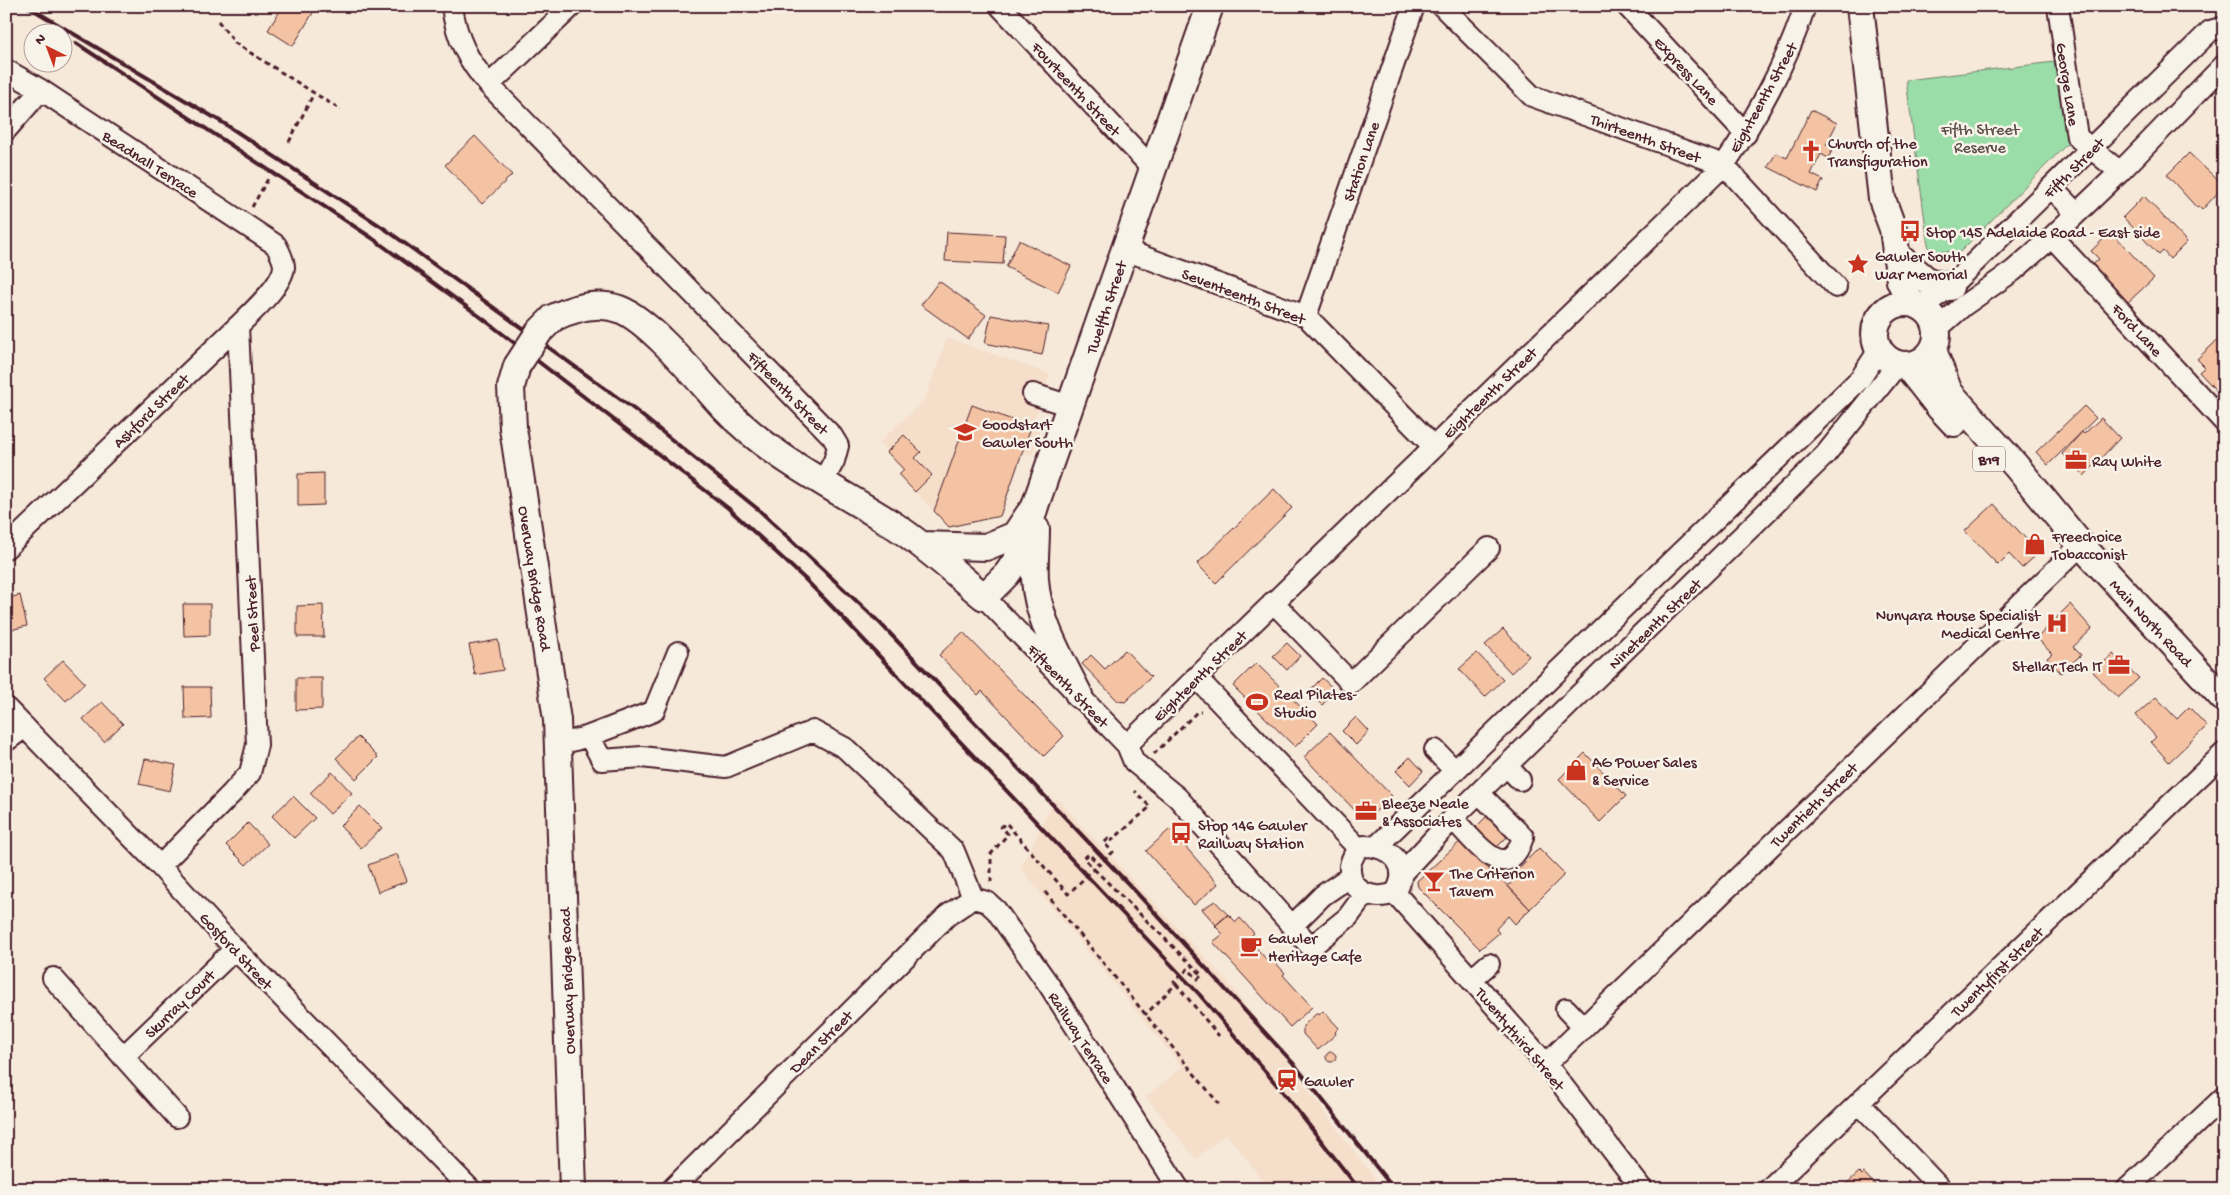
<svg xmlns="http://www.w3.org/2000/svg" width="2230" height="1195" viewBox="0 0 2230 1195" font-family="'Gochi Hand',sans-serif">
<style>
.built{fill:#f5deca}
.green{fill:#9bdda8;stroke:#727e6a}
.building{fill:#f4c3a3;stroke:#4a1f2b}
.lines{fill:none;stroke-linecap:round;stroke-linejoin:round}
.minor-casing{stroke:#4a1f2b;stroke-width:24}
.major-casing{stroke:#4a1f2b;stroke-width:30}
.path{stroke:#4a1f2b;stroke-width:3;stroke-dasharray:5 4;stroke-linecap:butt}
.minor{stroke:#f7f3e8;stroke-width:20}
.major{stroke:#f7f3e8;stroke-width:26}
.rail{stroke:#4a1f2b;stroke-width:4}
.major-bridge-casing{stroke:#4a1f2b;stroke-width:30;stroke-linecap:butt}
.major-bridge{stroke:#f7f3e8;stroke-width:26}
.labels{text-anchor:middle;stroke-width:5;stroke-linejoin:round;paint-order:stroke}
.shield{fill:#f7f3e8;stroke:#7e5f64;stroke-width:1}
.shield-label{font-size:15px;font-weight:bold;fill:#4a1f2b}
.street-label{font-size:16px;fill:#4a1f2b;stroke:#f7f3e8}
.park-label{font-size:16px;fill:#5e4e4a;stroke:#f7f3e8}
.poi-label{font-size:16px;fill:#4a1f2b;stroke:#f7f3e8;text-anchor:start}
</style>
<rect width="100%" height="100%" fill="#f6e9da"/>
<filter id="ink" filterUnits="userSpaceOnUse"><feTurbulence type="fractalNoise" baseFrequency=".02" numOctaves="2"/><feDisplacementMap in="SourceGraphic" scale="10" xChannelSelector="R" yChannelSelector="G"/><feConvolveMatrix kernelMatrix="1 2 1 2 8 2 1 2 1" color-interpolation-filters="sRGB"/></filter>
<g filter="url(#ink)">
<path class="built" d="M947,338L1050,374L1035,418L1043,422L1032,455L1023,452L1000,516L949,527L899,475L904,469L879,443L925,399Z
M1056,798L1227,981L1382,1189H1269L1226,1133L1196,1159L1146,1097L1182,1067L1020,868Z"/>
<path class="green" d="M2054,62L2070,141L1960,252L1929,251L1906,80Z"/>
<path class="building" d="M283,6H317L293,46L268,30Z
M1811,110L1837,123L1826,145L1833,149L1828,158L1821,154L1811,174L1823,180L1817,192L1768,167L1776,153L1787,158Z
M475,136L512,175L482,204L445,165Z
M2189,153L2224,186L2202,210L2198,206L2197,208L2167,175Z
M2144,196L2187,242L2170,259L2163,251L2159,255L2123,217Z
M947,232L1005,235L1003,264L945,261Z
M2111,232L2154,278L2125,305L2090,267L2099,259L2091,251Z
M1019,240L1071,266L1058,292L1006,267Z
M939,281L986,315L968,339L921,305Z
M991,315L1048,326L1042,355L985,343Z
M2221,337L2224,340V399L2199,372L2205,367L2197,359Z
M972,405L1031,427L1000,516L949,527L934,511Z
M2084,406L2096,418L2048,465L2036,452Z
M2101,418L2120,438L2084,476L2062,454L2082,432L2084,434Z
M904,435L921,452L915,458L932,475L915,492L899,475L904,470L887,452Z
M324,473V505L298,506V474Z
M1274,489L1292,508L1216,583L1197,564Z
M1994,504L2027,540L2031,536L2043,549L2022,568L2009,554L1998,565L1965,531Z
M20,595L27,626L6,631V599Z
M183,604H210V635L184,636Z
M2070,604L2092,629L2073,647L2081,655L2061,673L2047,658L2052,654L2037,638Z
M323,605L324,637H297V606Z
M1503,629L1529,656L1511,673L1485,645Z
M963,632L1064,736L1044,756L982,691L978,695L939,655Z
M498,640L503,670L475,675L469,645Z
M1287,643L1300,656L1287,670L1273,656Z
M1125,650L1151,677L1125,702L1118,701L1082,664L1091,655L1105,669Z
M1477,653L1503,680L1485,697L1459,669Z
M2113,654L2139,678L2118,698L2093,672Z
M63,660L85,683L66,701L44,678Z
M1256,663L1318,724L1295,747L1233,686Z
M296,678H322V709L296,710Z
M1322,678L1336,691L1322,705L1308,692Z
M184,687H210L211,718L185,719Z
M2156,697L2177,719L2189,707L2207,726L2169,762L2151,742L2156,737L2136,715Z
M102,702L123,724L104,742L83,719Z
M1356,717L1369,731L1356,745L1342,731Z
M1330,732L1392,796L1370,817L1362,818L1304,757Z
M358,737L378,757L356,779L336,758Z
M1585,753L1626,796L1600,822L1559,779Z
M1410,757L1423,771L1410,785L1396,771Z
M145,759L176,765L170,791L139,784Z
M332,772L352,793L330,814L310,793Z
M293,796L315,818L294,838L272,816Z
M360,806L382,828L361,848L340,826Z
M1490,813L1510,834L1495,849L1475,828Z
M248,823L268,844L246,865L226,845Z
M1170,829L1218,884L1194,905L1146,851Z
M1463,839L1497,879L1499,877L1530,909L1515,924L1508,916L1496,929L1499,933L1480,949L1418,887L1417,881Z
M1539,848L1565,874L1530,909L1508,886L1519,875L1516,871Z
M397,854L407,881L378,892L368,865Z
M1215,901L1228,915L1216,925L1202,909Z
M1228,914L1236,922L1240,918L1254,933L1248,939L1269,962L1272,959L1285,973L1283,975L1312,1007L1290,1027L1213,942L1223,934L1215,926Z
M1323,1011L1339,1028L1335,1032L1336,1034L1318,1050L1303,1034V1026L1317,1013L1319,1015Z
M1326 1057a5 5 0 1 1 10 0a5 5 0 1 1-10 0Z
M1859,1172L1862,1175L1864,1173L1879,1189H1841Z"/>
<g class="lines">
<g class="minor-casing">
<path id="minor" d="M452,6C456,38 468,61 489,85L832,436L838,446L834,461L822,483
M1000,6L1153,169
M1442,6L1532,96L1724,165L1836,287
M1627,6L1746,134
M2058,6L2077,137L2120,172
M6,70L41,90L276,245C279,252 284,259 284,267C282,286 251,313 238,326L6,548
M489,85L572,6
M6,130L41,90
M2052,188L2076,213
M2052,237L2224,422
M1125,250L1306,316L1433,446
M1920,306C1940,297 1956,281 1972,265L2210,31L2224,27
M1306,316L1414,6
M1937,329L1963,306L2013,271L2052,237L2120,172L2224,65
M1033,394L1070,406
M984,597L1127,745L1134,762L1177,797L1311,947L1348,917L1365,894
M1273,602L1351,683L1489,548
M1196,677L1358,848
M6,708L160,866L235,949L470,1189
M589,736L654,711L678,652
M6,741L25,727
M558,745L589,736L602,760L642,757L726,767L813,731L845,748L954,851L973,898
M1127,745L1724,165C1756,119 1788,60 1805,6
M1435,750L1455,771
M1507,766L1520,780
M1453,819C1474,840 1507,889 1523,837L1479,793
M1364,846C1392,846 1412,867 1395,893C1374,901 1348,893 1350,866C1351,859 1355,853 1358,848Z
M1377,846L1860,379L1879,350
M160,866L232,793L250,773L257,745L238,326
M1401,874L1459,812L1825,455L1898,364
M1395,893L1546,1064L1642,1189
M973,898L987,902L996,910L1049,985L1179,1189
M1292,926L1323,895L1351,876
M53,978L177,1117
M1471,980L1489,964
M1566,1009L1583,1027
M123,1057L235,949
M1546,1064L2081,545
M1859,1103L1941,1189
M672,1189L948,915L973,898
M1769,1189L2224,753
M2127,1189L2224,1097"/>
</g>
<g class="major-casing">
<path id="major" d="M1860,6L1882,199L1893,229L1900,281L1911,303
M1895,254L1929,282L1950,287
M1875 334a31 31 0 1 1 62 0a31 31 0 1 1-62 0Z
M553,318C573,308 596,301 619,309C650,320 700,382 723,407C772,459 836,488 895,526C927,547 955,573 984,597L1007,574L1020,555L1036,503L1210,6
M1933,350L1949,392L2016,466L2081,545L2224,699
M517,366L511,387L513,428L557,720L573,1189
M1907,366L1940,408L1954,423
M1036,529C1036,546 1034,563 1035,579C1037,619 1062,661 1079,695
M922,545L986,547L1015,535L1029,514"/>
</g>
<path class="path" d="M218,21L235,43L341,110
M289,142L314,93
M252,207L269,177
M1154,754L1197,712H1201
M1094,869L1202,975L1198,979L1188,969L1174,982L1176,984L1145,1015
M991,882V854L1008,834L1001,827L1006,823L1068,894L1094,869L1084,858L1089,854L1099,865L1113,852L1104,843L1108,839L1110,842L1150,807L1135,791
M1045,892L1219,1104
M1176,984L1219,1036"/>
<use href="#minor" class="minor"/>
<use href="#major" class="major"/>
<path class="rail" d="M27,6L225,124L385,229L635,410L759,510L880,623L1136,892L1293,1063L1394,1189
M76,43L372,238L482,318L728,508L805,579L845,620L1199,994L1282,1091L1359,1189"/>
<g class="major-bridge-casing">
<path id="major-bridge" d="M517,366L539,332L553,318"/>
</g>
<use href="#major-bridge" class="major-bridge"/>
</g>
</g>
<defs>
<g id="church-bare" transform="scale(1.725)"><path d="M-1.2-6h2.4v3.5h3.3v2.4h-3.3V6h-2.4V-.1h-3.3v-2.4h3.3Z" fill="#c8321e" stroke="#f7f3e8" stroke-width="2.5" paint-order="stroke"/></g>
<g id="bus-bare" transform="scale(1.725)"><path d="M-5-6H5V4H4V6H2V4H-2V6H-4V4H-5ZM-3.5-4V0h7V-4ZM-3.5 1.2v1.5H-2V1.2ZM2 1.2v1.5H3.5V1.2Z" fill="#c8321e" stroke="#f7f3e8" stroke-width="2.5" paint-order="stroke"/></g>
<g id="sight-bare" transform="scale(1.725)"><path d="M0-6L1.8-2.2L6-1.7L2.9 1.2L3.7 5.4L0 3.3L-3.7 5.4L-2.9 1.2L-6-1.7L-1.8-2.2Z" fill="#c8321e" stroke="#f7f3e8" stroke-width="2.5" paint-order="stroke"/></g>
<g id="school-bare" transform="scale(1.725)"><path d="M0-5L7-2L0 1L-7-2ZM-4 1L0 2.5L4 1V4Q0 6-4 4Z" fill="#c8321e" stroke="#f7f3e8" stroke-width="2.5" paint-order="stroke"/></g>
<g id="office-bare" transform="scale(1.725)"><path d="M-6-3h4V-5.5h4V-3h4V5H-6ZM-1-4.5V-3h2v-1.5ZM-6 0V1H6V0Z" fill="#c8321e" stroke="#f7f3e8" stroke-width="2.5" paint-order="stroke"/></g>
<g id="shop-bare" transform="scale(1.725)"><path d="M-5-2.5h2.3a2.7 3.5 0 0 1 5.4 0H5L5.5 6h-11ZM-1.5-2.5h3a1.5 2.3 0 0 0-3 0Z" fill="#c8321e" stroke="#f7f3e8" stroke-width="2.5" paint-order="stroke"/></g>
<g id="hospital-bare" transform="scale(1.725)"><path d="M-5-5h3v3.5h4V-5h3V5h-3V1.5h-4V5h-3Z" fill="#c8321e" stroke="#f7f3e8" stroke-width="2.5" paint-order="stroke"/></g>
<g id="stadium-bare" transform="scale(1.725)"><path d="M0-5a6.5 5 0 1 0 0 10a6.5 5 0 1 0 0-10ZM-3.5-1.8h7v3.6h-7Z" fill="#c8321e" stroke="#f7f3e8" stroke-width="2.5" paint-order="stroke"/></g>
<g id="bar-bare" transform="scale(1.725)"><path d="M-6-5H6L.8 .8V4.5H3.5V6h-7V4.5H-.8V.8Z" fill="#c8321e" stroke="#f7f3e8" stroke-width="2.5" paint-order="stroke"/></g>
<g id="cafe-bare" transform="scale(1.725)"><path d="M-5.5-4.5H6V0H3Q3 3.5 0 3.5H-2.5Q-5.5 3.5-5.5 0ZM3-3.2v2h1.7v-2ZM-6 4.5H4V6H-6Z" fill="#c8321e" stroke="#f7f3e8" stroke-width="2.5" paint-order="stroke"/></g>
<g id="station-bare" transform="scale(1.725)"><path d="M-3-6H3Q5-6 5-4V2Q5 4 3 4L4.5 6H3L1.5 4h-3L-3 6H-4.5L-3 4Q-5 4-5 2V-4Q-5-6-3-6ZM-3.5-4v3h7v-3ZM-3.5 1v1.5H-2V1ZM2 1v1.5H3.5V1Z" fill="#c8321e" stroke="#f7f3e8" stroke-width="2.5" paint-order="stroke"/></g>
</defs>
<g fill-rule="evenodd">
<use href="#church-bare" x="1811" y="151"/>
<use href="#bus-bare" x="1910" y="231"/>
<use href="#sight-bare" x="1858" y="264"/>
<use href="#school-bare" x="965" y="432"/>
<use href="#office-bare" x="2076" y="460"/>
<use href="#shop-bare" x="2035" y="544"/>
<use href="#hospital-bare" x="2057" y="623"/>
<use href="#office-bare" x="2119" y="665"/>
<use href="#stadium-bare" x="1257" y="702"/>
<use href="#shop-bare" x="1576" y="770"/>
<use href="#office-bare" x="1366" y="811"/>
<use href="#bus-bare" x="1181" y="833"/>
<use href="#bar-bare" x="1434" y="881"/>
<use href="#cafe-bare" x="1251" y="946"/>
<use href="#station-bare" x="1287" y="1080"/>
</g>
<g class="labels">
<rect class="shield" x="1973" y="446.5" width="32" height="25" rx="4"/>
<g class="shield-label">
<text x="1989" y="464">B19</text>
</g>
<g class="street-label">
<text transform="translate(1687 70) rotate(47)" y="6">Express Lane</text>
<text transform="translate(2069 84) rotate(81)" y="6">George Lane</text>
<text transform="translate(1077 88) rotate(47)" y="6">Fourteenth Street</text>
<text transform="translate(1762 97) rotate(-61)" y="6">Eighteenth Street</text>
<text transform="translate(1646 137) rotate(20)" y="6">Thirteenth Street</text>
<text transform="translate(1360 161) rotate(-71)" y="6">Station Lane</text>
<text transform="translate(151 163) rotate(33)" y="6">Beadnall Terrace</text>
<text transform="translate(2073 167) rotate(-45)" y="6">Fifth Street</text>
<text transform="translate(1244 295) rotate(21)" y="6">Seventeenth Street</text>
<text transform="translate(1105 307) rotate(-71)" y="6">Twelfth Street</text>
<text transform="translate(2138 329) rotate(47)" y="6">Ford Lane</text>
<text transform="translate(789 392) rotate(46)" y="6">Fifteenth Street</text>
<text transform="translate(1489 392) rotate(-44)" y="6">Eighteenth Street</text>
<text transform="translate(150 410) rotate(-44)" y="6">Ashford Street</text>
<text transform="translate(536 578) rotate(81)" y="6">Overway Bridge Road</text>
<text transform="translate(251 614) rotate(-93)" y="6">Peel Street</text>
<text transform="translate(2152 622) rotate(47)" y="6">Main North Road</text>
<text transform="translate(1654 623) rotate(-44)" y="6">Nineteenth Street</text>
<text transform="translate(1199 675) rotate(-44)" y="6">Eighteenth Street</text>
<text transform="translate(1069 685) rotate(46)" y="6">Fifteenth Street</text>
<text transform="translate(1813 804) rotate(-44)" y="6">Twentieth Street</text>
<text transform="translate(237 950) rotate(47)" y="6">Gosford Street</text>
<text transform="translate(1996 971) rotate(-44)" y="6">Twentyfirst Street</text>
<text transform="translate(566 981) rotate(-92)" y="6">Overway Bridge Road</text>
<text transform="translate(179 1003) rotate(-44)" y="6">Skurray Court</text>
<text transform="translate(1082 1037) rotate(57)" y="6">Railway Terrace</text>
<text transform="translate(1521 1038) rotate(50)" y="6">Twentythird Street</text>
<text transform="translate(820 1041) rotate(-45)" y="6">Dean Street</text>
</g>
<g class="park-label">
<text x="1980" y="134">Fifth Street<tspan x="1980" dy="18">Reserve</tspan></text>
</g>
<g class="poi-label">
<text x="1828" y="148">Church of the<tspan x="1828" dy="18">Transfiguration</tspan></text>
<text x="1926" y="237">Stop 145 Adelaide Road - East side</text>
<text x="1875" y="261">Gawler South<tspan x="1875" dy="18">War Memorial</tspan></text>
<text x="982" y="429">Goodstart<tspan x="982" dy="18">Gawler South</tspan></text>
<text x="2092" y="466">Ray White</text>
<text x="2052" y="541">Freechoice<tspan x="2052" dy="18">Tobacconist</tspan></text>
<text x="2040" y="620" text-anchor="end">Nunyara House Specialist<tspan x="2040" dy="18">Medical Centre</tspan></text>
<text x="2102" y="671" text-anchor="end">Stellar Tech IT</text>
<text x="1274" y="699">Real Pilates-<tspan x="1274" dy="18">Studio</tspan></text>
<text x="1592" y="767">AG Power Sales<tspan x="1592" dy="18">&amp; Service</tspan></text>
<text x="1382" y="808">Bleeze Neale<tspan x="1382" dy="18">&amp; Associates</tspan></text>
<text x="1198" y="830">Stop 146 Gawler<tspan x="1198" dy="18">Railway Station</tspan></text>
<text x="1450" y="878">The Criterion<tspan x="1450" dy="18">Tavern</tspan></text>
<text x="1268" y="943">Gawler<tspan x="1268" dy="18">Heritage Cafe</tspan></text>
<text x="1304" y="1086">Gawler</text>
</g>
</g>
<rect width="2230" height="1195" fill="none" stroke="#f7f3e8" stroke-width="25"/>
<rect x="12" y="12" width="2205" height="1170" fill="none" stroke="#4a1f2b" stroke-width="2" filter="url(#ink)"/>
<g transform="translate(48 48) rotate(318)"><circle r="24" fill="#f7f3e8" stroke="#b29e9c"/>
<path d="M0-4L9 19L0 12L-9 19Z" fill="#c8321e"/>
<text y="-8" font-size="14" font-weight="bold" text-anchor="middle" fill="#4a1f2b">N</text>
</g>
</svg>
